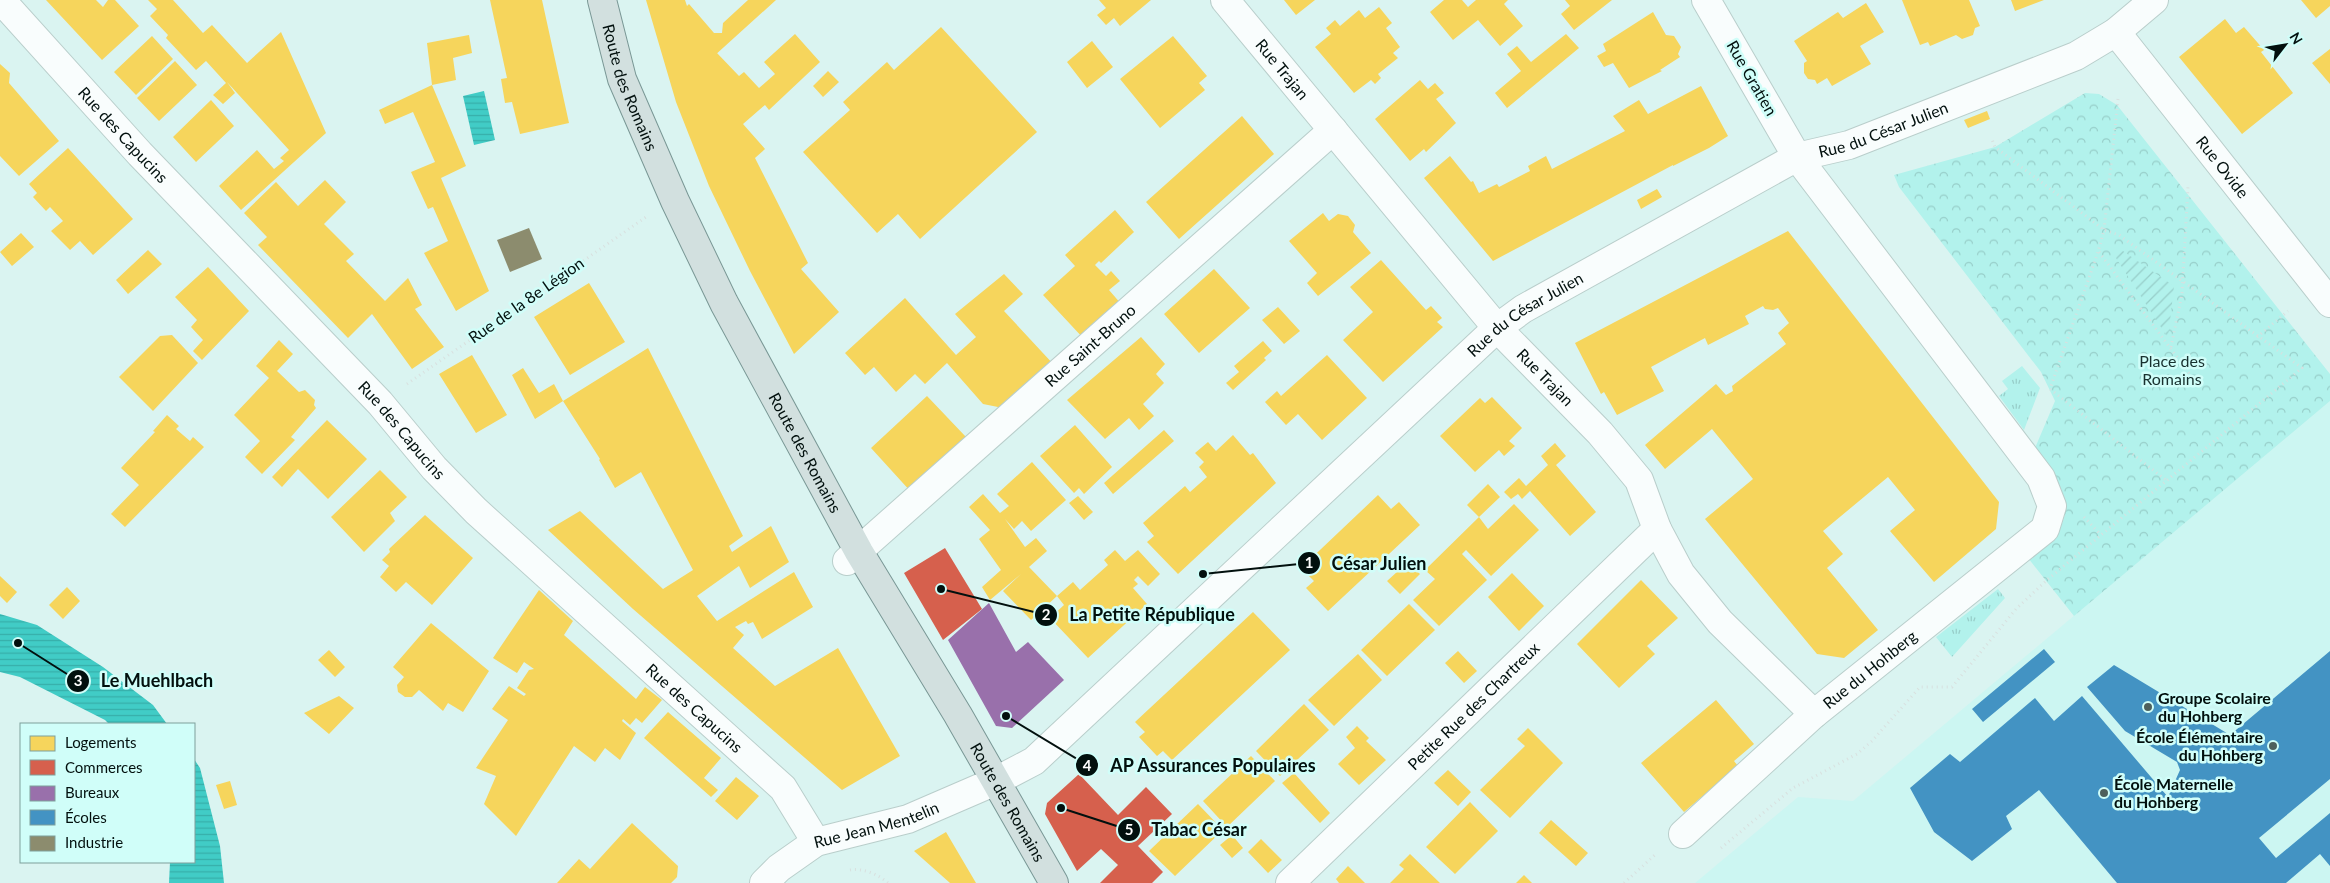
<svg xmlns="http://www.w3.org/2000/svg" width="2330" height="883" viewBox="0 0 2330 883" font-family="Lato,sans-serif">
<style>
.built{fill:#ccf6f2}
.grass{fill:url(#grass-tufts)}
.park{fill:url(#park-crowns)}
.garden{fill:url(#garden-furrows)}
.water{fill:url(#water-rules)}
.homes{fill:#f6d55c}
.shops{fill:#d6604d}
.offices{fill:#9970ab}
.schools{fill:#4393c3}
.industry{fill:#8c8c6e}
.lines{fill:none;stroke-linecap:round;stroke-linejoin:round}
.minor-casing{stroke:#b9cecb;stroke-width:30}
.major-casing{stroke:#799795;stroke-width:30}
.path{stroke:#d8e0df;stroke-width:3;stroke-dasharray:1 4;stroke-linecap:butt}
.minor{stroke:#f9fdfd;stroke-width:28}
.major{stroke:#d2e0df;stroke-width:28}
.poi-dot{fill:#4e605d;stroke:#d0fef9;stroke-width:2}
.labels{text-anchor:middle;stroke-width:5;stroke-linejoin:round;paint-order:stroke}
.street-label{font-size:16px;fill:#02100e;stroke:#d0fef9}
.park-label{font-size:16px;fill:#18312f;stroke:#d0fef9}
.poi-label{font-size:16px;font-weight:bold;fill:#02100e;stroke:#d0fef9;text-anchor:start}
.leader{fill:none;stroke:#02100e;stroke-width:2}
.callout-dot{fill:#02100e;stroke:#d0fef9;stroke-width:2}
.mark-label{font-size:15px;text-anchor:middle;font-weight:bold;fill:#fff}
.callout-label{font-size:18px;text-anchor:middle;font-weight:bold;fill:#02100e;stroke:#d0fef9;stroke-width:5;stroke-linejoin:round;paint-order:stroke}
</style>
<defs>
<pattern id="grass-tufts" width="24" height="20" patternUnits="userSpaceOnUse" patternTransform="scale(1.25)"><rect width="24" height="20" fill="#b2f2ec"/><path d="M3 7l-1-3M5 7V3M7 7l1-3M15 17l-1-3M17 17v-4M19 17l1-3" fill="none" stroke="#97cec9"/></pattern>
<pattern id="park-crowns" width="20" height="18" patternUnits="userSpaceOnUse" patternTransform="scale(1.25)"><rect width="20" height="18" fill="#b2f2ec"/><path d="M2 6a3 3 0 1 1 6 0M12 15a3 3 0 1 1 6 0" fill="none" stroke="#97cec9"/></pattern>
<pattern id="garden-furrows" width="10" height="10" patternUnits="userSpaceOnUse" patternTransform="scale(1.25)"><rect width="10" height="10" fill="#b2f2ec"/><path d="M-1 1l2-2M0 10L10 0M9 11l2-2" fill="none" stroke="#97cec9"/></pattern>
<pattern id="water-rules" width="6" height="5" patternUnits="userSpaceOnUse" patternTransform="scale(1.25)"><rect width="6" height="5" fill="#41ccc6"/><path d="M0 2.5h6" fill="none" stroke="#37aea9"/></pattern>
</defs>
<rect width="100%" height="100%" fill="#daf4f1"/>
<path class="built" d="M2330,401V883H1695L1798,797L1853,801Z"/>
<path class="grass" d="M2022,366L2040,388L2024,430L1999,396L2008,389L2002,381Z
M1998,589L2005,598L1952,657L1936,637Z"/>
<path class="park" d="M2085,93L2099,94L2117,105L2330,374V401L2074,616L2028,558C2037,550 2050,542 2057,532C2079,502 2052,472 2035,448L2055,401L2041,372L1899,187L1894,175L1995,147Z"/>
<path class="garden" d="M2120,249L2174,286L2168,338L2116,258Z"/>
<path class="water" d="M484,91L495,140L474,145L463,96Z
M0,614L37,625L103,667L153,705L167,724H109L105,720L20,677L0,672Z
M194,759L200,768L220,846L224,883H169L170,862H194Z"/>
<path class="homes" d="M46,0H96L103,7L108,0H115L139,26L102,60Z
M148,0H173L203,33L212,25L247,63L281,32L326,133L241,210L219,186L257,150L274,169L284,161L280,158L289,150L227,82L235,93L223,104L213,95L226,83L206,61L196,70L166,38L168,35L150,16L157,9Z
M490,0H542L569,123L520,134L512,102L505,103L501,79L507,78Z
M646,0H685L687,6L689,4L714,33H722L723,23L748,0H776L692,76L717,53L739,76L744,72L759,88L775,74L764,62L795,34L820,62L769,110L765,105L743,124L765,149L755,158L808,263L801,269L839,312L794,354L750,271L709,186L676,102Z
M1099,0H1151L1120,26L1114,18L1106,25L1097,15L1106,8Z
M1284,0H1315L1296,15Z
M1444,0H1462L1468,7L1476,0H1508L1504,4L1523,26L1500,46L1478,20L1453,40L1430,12Z
M1565,0H1612L1574,30L1561,14L1570,6Z
M1902,0H1969L1980,26L1975,28L1973,35L1962,39L1956,35L1930,46L1928,42L1920,45Z
M2011,0H2044L2015,11Z
M2301,0H2330V6L2316,18Z
M1866,3L1884,32L1860,46L1871,64L1832,86L1827,78L1817,84L1815,80L1808,79L1804,73V63L1807,61L1794,41L1838,12L1843,18Z
M1379,7L1392,23L1386,28L1400,47L1393,53L1398,58L1378,74L1381,78L1375,84L1371,80L1354,93L1315,47L1331,34L1326,28L1335,20L1340,26L1359,10L1365,18Z
M1653,12L1666,35L1674,36L1681,47L1678,54L1680,57L1660,70L1662,71L1629,88L1613,63L1604,67L1597,56L1606,51L1603,44Z
M2225,19L2236,33L2244,27L2264,50L2261,52L2293,93L2242,134L2179,57Z
M941,27L1037,132L920,239L898,214L877,233L803,152L850,110L843,102L887,62L894,70Z
M1566,34L1579,48L1507,108L1495,93L1521,71L1507,54L1517,46L1531,62Z
M469,35L472,53L453,58L456,80L432,85L427,43Z
M152,36L173,59L136,95L114,72Z
M1173,36L1207,76L1199,83L1205,90L1160,128L1120,79Z
M1092,41L1113,67L1087,88L1067,62Z
M2330,49V84L2312,63Z
M175,61L197,85L159,121L137,98Z
M0,64L10,73L9,83L59,141L19,176L0,156Z
M828,71L839,82L823,97L813,86Z
M1420,80L1428,89L1435,83L1444,93L1436,99L1456,123L1426,152L1424,149L1410,161L1375,119Z
M432,85L466,166L441,178L489,291L456,311L424,253L448,241L433,207L428,209L411,172L435,162L413,112L385,124L379,110Z
M1701,86L1728,136L1709,148L1673,166V165L1493,261L1424,178L1450,156L1471,182L1473,181L1479,193L1497,184L1499,187L1530,171L1528,166L1546,156L1552,169L1625,131L1613,116L1639,100L1648,114Z
M211,100L234,126L196,162L173,137Z
M1987,111L1990,119L1968,128L1964,120Z
M1242,116L1274,154L1179,239L1146,202Z
M68,148L133,219L93,255L80,241L70,250L51,231L63,221L50,207L46,211L33,197L37,193L29,184Z
M325,180L346,202L324,224L354,254L346,261L385,301L408,278L422,305L415,309L444,347L412,369L372,314L348,338L258,245L267,237L244,213L276,182L298,206Z
M1657,189L1662,197L1641,209L1637,200Z
M1115,210L1134,232L1101,263L1099,261L1095,265L1106,276L1111,271L1120,281L1109,290L1122,305L1084,339L1043,295L1075,266L1065,255Z
M1323,213L1329,221L1338,214L1348,216L1355,225L1353,232L1371,253L1318,296L1307,283L1317,273L1289,241Z
M1788,231L1999,502L1996,529L1934,582L1890,531L1915,510L1888,477L1823,531L1843,554L1827,568L1878,630L1844,658L1817,654L1705,519L1753,479L1712,429L1665,469L1645,445L1716,384L1726,395L1733,391L1732,386L1786,344L1778,333L1789,323L1778,308L1773,310L1765,309L1763,306L1745,316L1749,324L1708,345L1705,338L1651,367L1664,391L1617,415L1604,392L1601,394L1575,343Z
M21,233L34,247L12,266L0,252Z
M148,250L162,264L128,294L116,280Z
M1381,260L1426,310L1431,306L1442,318L1437,322L1443,327L1383,382L1343,340L1373,312L1350,287Z
M208,267L249,311L202,360L193,351L203,340L191,327L197,320L175,297Z
M1214,269L1250,308L1199,353L1164,314Z
M1004,274L1023,294L1004,311L1055,366L1008,409L983,404L947,363L925,384L915,374L896,392L874,367L865,375L845,353L905,298L956,355L976,337L955,314Z
M589,283L625,342L570,375L534,317Z
M1278,307L1300,331L1284,344L1262,320Z
M172,335L198,363L153,411L119,377L160,336Z
M1141,337L1165,364L1156,374L1164,383L1143,404L1154,416L1139,430L1129,418L1105,439L1067,400Z
M279,340L293,354L277,371L299,392L305,390L315,400L314,405L316,408L291,437L295,440L262,474L245,457L260,441L234,415L269,378L256,366Z
M1263,341L1272,351L1264,358L1266,360L1233,390L1226,383L1239,372L1234,366Z
M648,348L743,536L729,546L732,552L771,526L789,562L750,588L739,566L697,596L717,621L794,572L813,607L762,639L753,622L748,624L746,621L735,627L744,635L733,648L775,686L838,648L900,756L842,790L633,609L548,530L580,511L663,589L693,570L641,472L615,488L599,460L600,459L563,401Z
M472,355L507,415L476,433L439,374Z
M1327,355L1367,398L1322,440L1298,414L1286,425L1265,402L1277,391L1281,396Z
M523,368L539,393L554,384L563,401L535,419L512,375Z
M927,396L966,437L912,493L871,448Z
M1492,397L1522,428L1509,441L1515,446L1504,456L1499,450L1475,472L1440,436L1480,398L1485,403Z
M167,415L179,426L176,429L190,441L193,437L204,447L125,527L111,514L139,485L121,468L155,432L153,431Z
M327,420L367,459L328,499L298,469L282,487L272,477Z
M1075,425L1112,467L1084,494L1079,488L1074,493L1040,456Z
M1164,430L1174,441L1113,494L1104,483Z
M1233,435L1250,455L1253,453L1276,483L1178,574L1147,542L1154,536L1143,523L1185,486L1190,492L1207,477L1199,467L1204,462L1195,453L1208,442L1216,451Z
M1555,443L1566,456L1556,465L1596,512L1570,536L1530,491L1522,499L1518,494L1511,499L1504,492L1519,478L1526,486L1548,465L1541,456Z
M1032,462L1066,500L1031,531L1022,521L1014,529L1005,519L1025,547L1036,538L1047,551L1029,567L1057,596L1031,620L1003,591L1021,574L990,600L982,587L1001,570L979,539L990,530L969,507L983,494L1000,513L1009,506L997,494Z
M380,470L407,497L390,513L395,521L364,552L331,517Z
M1488,484L1500,497L1479,517L1488,529L1514,504L1539,530L1491,576L1466,550L1462,554L1487,580L1439,626L1413,600L1435,579L1425,570L1479,517L1467,505Z
M1378,495L1391,509L1399,502L1420,525L1328,611L1306,588L1314,581L1301,568Z
M1078,496L1093,512L1084,520L1069,503Z
M425,515L473,558L432,605L406,582L396,592L380,577L389,566L382,560L390,552L389,549Z
M1115,550L1125,561L1138,550L1160,574L1148,586L1138,576L1134,580L1138,584L1133,588L1147,604L1088,658L1050,618L1064,605L1057,596L1073,582L1080,590L1108,565L1104,560Z
M1408,562L1420,574L1400,594L1387,581Z
M1512,573L1544,606L1519,631L1488,597Z
M0,576L17,592L7,603L0,596Z
M1641,580L1678,618L1647,646L1655,654L1619,688L1577,644Z
M67,587L80,601L63,619L49,605Z
M539,590L573,621L564,635L636,699L645,687L662,700L642,723L636,718L630,725L623,719L622,721L636,733L620,760L605,748L595,762L574,746L516,836L484,804L496,776L476,768L508,720L492,709L509,686L524,696L526,694L517,688L529,670L534,669L524,662L517,673L493,658Z
M1409,604L1435,630L1387,676L1361,650Z
M1253,612L1290,650L1172,760L1163,751L1157,756L1139,737L1145,732L1135,722Z
M431,623L489,671L463,712L448,703L443,711L419,690L412,697H405L398,692L397,685L404,677L393,667Z
M329,650L345,667L335,677L318,660Z
M1458,651L1477,671L1464,683L1445,663Z
M1358,654L1382,680L1334,726L1308,700Z
M339,696L354,708L329,734L304,713Z
M1716,700L1754,744L1734,761L1738,766L1684,812L1641,763Z
M1304,704L1329,730L1280,776L1256,751Z
M668,712L721,758L704,778L718,790L711,797L644,738Z
M1357,726L1369,738L1366,741L1386,760L1359,785L1338,764L1355,748L1346,737Z
M1528,728L1563,763L1510,818L1480,790L1525,746L1517,739Z
M1251,756L1275,781L1227,827L1203,801Z
M1448,770L1471,792L1458,806L1434,783Z
M1294,773L1330,813L1320,823L1282,783Z
M736,777L759,796L737,820L715,801Z
M230,781L237,805L224,809L216,785Z
M1470,802L1498,831L1455,874L1426,847Z
M1198,804L1223,830L1175,876L1149,851Z
M1551,820L1588,853L1576,866L1539,833Z
M632,823L678,866L677,877L671,883H557L579,859L590,869Z
M946,832L976,883H950L914,851Z
M1232,835L1243,848L1232,858L1220,845Z
M1261,839L1282,860L1268,873L1248,852Z
M1410,854L1440,883H1390L1404,869L1399,865Z
M1348,866L1365,883H1339L1336,879Z
M1524,875L1532,883H1516Z"/>
<path class="shops" d="M945,548L982,609L943,640L904,573Z
M1079,774L1118,815L1146,787L1172,814L1138,846L1163,872L1152,883H1100L1118,865L1101,849L1077,871L1045,814L1047,803Z"/>
<path class="offices" d="M989,603L1016,652L1028,642L1064,680L1012,728L996,726L948,640Z"/>
<path class="schools" d="M2044,649L2055,662L1983,722L1972,709Z
M2330,651V779L2259,838L2276,858L2330,813V866L2320,854L2286,883H2117L2039,790L2006,816L2012,829L1972,861L1934,832L1910,788L1950,754L1960,762L2035,698L2054,721L2082,696L2168,797L2180,770L2177,762L2125,731L2087,687L2114,665L2230,735Z"/>
<path class="industry" d="M529,228L542,259L510,272L497,240Z"/>
<g class="lines">
<g class="minor-casing">
<g id="minor">
<path id="s1" d="M1,0L140,154L380,403L434,468L476,511L783,788L816,842"/>
<path id="s2" d="M1225,0L1497,328L1600,433L1639,480L1657,529L1681,574L1720,622L1814,714"/>
<path id="s3" d="M2116,32L2330,303"/>
<path id="s4" d="M847,561L1333,130"/>
<path id="s5" d="M1683,834L1814,714L2045,529L2052,506L2041,478L1797,157L1706,0"/>
<path id="s6" d="M764,883L779,868L816,842L908,819L996,781L1034,761L1497,328L1523,309L1797,157L1849,145L2076,56L2116,32L2154,0"/>
<path id="s7" d="M1290,883L1657,529"/>
</g>
</g>
<g class="major-casing">
<g id="major">
<path id="s8" d="M602,0L622,79L675,201L724,303L859,552L958,715L1054,883"/>
</g>
</g>
<path class="path" d="M2118,99L2104,230L2098,252L2050,389L2167,481
M2099,252L2191,376
M2257,337L2288,311
M2171,347L2182,294L2188,186
M407,384L646,217
M2084,517L2101,535
M1721,848L1793,788L1857,754L1872,741L1920,687H1952L2016,609L2047,580L2302,368L2119,235L2104,230L2095,223L1995,147L1991,137
M850,870C863,868 878,874 888,883
M1624,883L1656,854"/>
<use href="#minor" class="minor"/>
<use href="#major" class="major"/>
</g>
<g class="poi-dot">
<circle cx="2148" cy="707" r="5"/>
<circle cx="2273" cy="746" r="5"/>
<circle cx="2104" cy="793" r="5"/>
</g>
<g class="labels">
<g class="street-label">
<text dy="6" stroke="none"><textPath href="#s2" startOffset="90">Rue Trajan</textPath></text>
<text transform="translate(1752 78) rotate(60)" y="6">Rue Gratien</text>
<text dy="6" stroke="none"><textPath href="#s8" startOffset="92">Route des Romains</textPath></text>
<text dy="6" stroke="none"><textPath href="#s6" startOffset="1370">Rue du César Julien</textPath></text>
<text dy="6" stroke="none"><textPath href="#s1" startOffset="182">Rue des Capucins</textPath></text>
<text dy="6" stroke="none"><textPath href="#s3" startOffset="172">Rue Ovide</textPath></text>
<text transform="translate(526 300) rotate(-35)" y="6">Rue de la 8e Légion</text>
<text dy="6" stroke="none"><textPath href="#s6" startOffset="965">Rue du César Julien</textPath></text>
<text dy="6" stroke="none"><textPath href="#s4" startOffset="325">Rue Saint-Bruno</textPath></text>
<text dy="6" stroke="none"><textPath href="#s2" startOffset="495">Rue Trajan</textPath></text>
<text dy="6" stroke="none"><textPath href="#s1" startOffset="588">Rue des Capucins</textPath></text>
<text dy="6" stroke="none"><textPath href="#s8" startOffset="498">Route des Romains</textPath></text>
<text dy="6" stroke="none"><textPath href="#s5" startOffset="249">Rue du Hohberg</textPath></text>
<text dy="6" stroke="none"><textPath href="#s7" startOffset="255">Petite Rue des Chartreux</textPath></text>
<text dy="6" stroke="none"><textPath href="#s1" startOffset="992">Rue des Capucins</textPath></text>
<text dy="6" stroke="none"><textPath href="#s8" startOffset="902">Route des Romains</textPath></text>
<text dy="6" stroke="none"><textPath href="#s6" startOffset="129">Rue Jean Mentelin</textPath></text>
</g>
<g class="park-label">
<text x="2172" y="367">Place des<tspan x="2172" dy="18">Romains</tspan></text>
</g>
<g class="poi-label">
<text x="2158" y="704">Groupe Scolaire<tspan x="2158" dy="18">du Hohberg</tspan></text>
<text x="2263" y="743" text-anchor="end">École Élémentaire<tspan x="2263" dy="18">du Hohberg</tspan></text>
<text x="2114" y="790">École Maternelle<tspan x="2114" dy="18">du Hohberg</tspan></text>
</g>
</g>
<path class="leader" d="M1203 574L1309 563M941 589L1046 615M18 643L78 681M1006 716L1087 765M1061 808L1129 830"/>
<g class="callout-dot">
<circle cx="1203" cy="574" r="5"/>
<circle cx="941" cy="589" r="5"/>
<circle cx="18" cy="643" r="5"/>
<circle cx="1006" cy="716" r="5"/>
<circle cx="1061" cy="808" r="5"/>
<circle cx="1309" cy="563" r="12"/>
<circle cx="1046" cy="615" r="12"/>
<circle cx="78" cy="681" r="12"/>
<circle cx="1087" cy="765" r="12"/>
<circle cx="1129" cy="830" r="12"/>
</g>
<g class="mark-label">
<text x="1309" y="568">1</text>
<text x="1046" y="620">2</text>
<text x="78" y="686">3</text>
<text x="1087" y="771">4</text>
<text x="1129" y="835">5</text>
</g>
<g class="callout-label">
<text x="1379" y="570">César Julien</text>
<text x="1152" y="621">La Petite République</text>
<text x="157" y="687">Le Muehlbach</text>
<text x="1213" y="772">AP Assurances Populaires</text>
<text x="1199" y="836">Tabac César</text>
</g>
<rect x="20" y="723" width="175" height="140" fill="#d0fef9" stroke="#7e9f9b"/>
<rect x="30" y="736" width="25" height="15" fill="#f6d55c" stroke="#7e9f9b"/>
<text x="65" y="748" font-size="15" fill="#02100e">Logements</text>
<rect x="30" y="760" width="25" height="15" fill="#d6604d" stroke="#7e9f9b"/>
<text x="65" y="773" font-size="15" fill="#02100e">Commerces</text>
<rect x="30" y="786" width="25" height="15" fill="#9970ab" stroke="#7e9f9b"/>
<text x="65" y="798" font-size="15" fill="#02100e">Bureaux</text>
<rect x="30" y="810" width="25" height="15" fill="#4393c3" stroke="#7e9f9b"/>
<text x="65" y="823" font-size="15" fill="#02100e">Écoles</text>
<rect x="30" y="836" width="25" height="15" fill="#8c8c6e" stroke="#7e9f9b"/>
<text x="65" y="848" font-size="15" fill="#02100e">Industrie</text>
<g transform="translate(2285 45) rotate(59)" stroke="#d0fef9" stroke-width="4" paint-order="stroke">
<path d="M0-4L9 19L0 12L-9 19Z" fill="#02100e"/>
<text y="-8" font-size="14" font-weight="bold" text-anchor="middle" fill="#02100e">N</text>
</g>
</svg>
